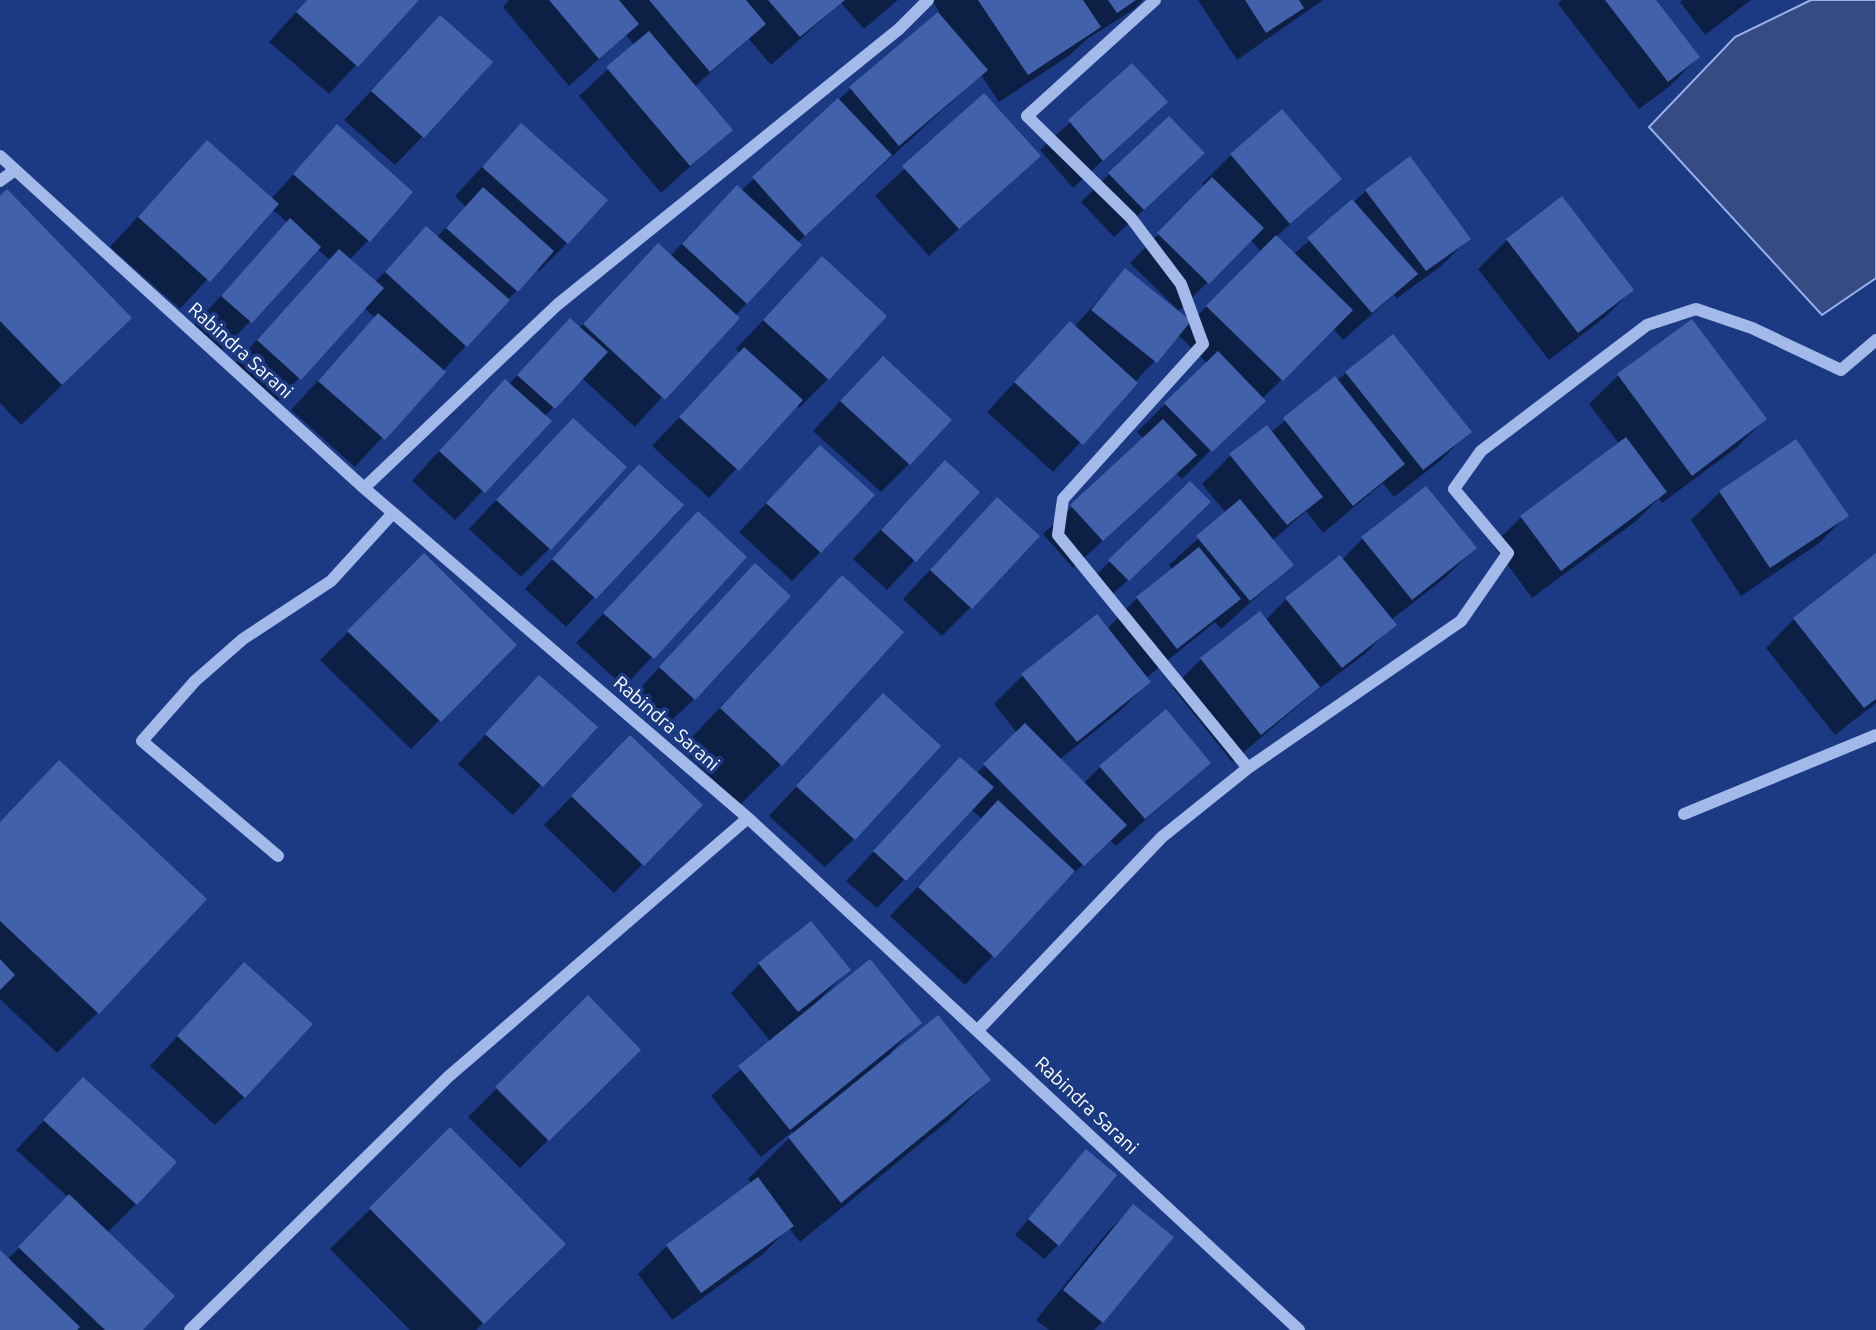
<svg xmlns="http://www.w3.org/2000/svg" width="1876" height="1330" viewBox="0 0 1876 1330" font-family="Ubuntu,sans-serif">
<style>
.water{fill:#354b82;stroke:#96b1ec;stroke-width:2}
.shadow{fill:#0007;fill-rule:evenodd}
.building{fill:#4161ab}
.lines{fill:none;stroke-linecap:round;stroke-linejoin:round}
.minor{stroke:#a3b9ea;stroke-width:12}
.labels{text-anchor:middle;stroke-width:7;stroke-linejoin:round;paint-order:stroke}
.street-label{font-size:19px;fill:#fff;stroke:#1c3a84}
</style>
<rect width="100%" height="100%" fill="#1c3a84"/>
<path class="water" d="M1811,0H1876V278L1822,315L1649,127L1735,37Z"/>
<path class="shadow" d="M307,0H416L329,94L269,42Z
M509,0H898L864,29L841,3L771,65L749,39L694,87L730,130L661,193L579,96L634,45L626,35L569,86L503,7Z
M933,0H1143L1133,10L1087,39L1070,55L999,102L981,75L797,243L799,245L635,427L582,378L544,417L549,421L455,520L412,481L477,409L505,381L509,384L570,320L579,328L658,245L670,256L737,187L741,191L850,89L939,13Z
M1198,0H1323L1237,60Z
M1562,0H1654L1698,57L1670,86L1639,109L1558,4Z
M1682,0H1751L1705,35L1680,2Z
M440,17L423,136L395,165L344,120Z
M1132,65L1166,102L1073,188L1040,150Z
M984,96L1039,156L929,256L875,196Z
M1282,111L1340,179L1276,237L1294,254L1366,191L1468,239L1440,267L1397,298L1394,295L1343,340L1333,328L1182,479L1176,473L1073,568L1043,534L1144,439L1137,432L1207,363L1178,335L1053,472L987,412L1042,352L1074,327L1125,270L1177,313L1179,311L1130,263L1205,187L1202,184L1231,155ZM1250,239L1261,252L1190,323L1177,313Z
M521,125L567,243L539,271L536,269L355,467L291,410L375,318L364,308L272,407L230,369L330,260L317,249L223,350L194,325L288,223L272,209L180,309L110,247L207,142L271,199L337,127L369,240L349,260L375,282L427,228L437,237L466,207L455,196Z
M1109,174L1174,182L1114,237L1081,202Z
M0,198L89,359L21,425L0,403Z
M1562,198L1632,290L1604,318L1549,360L1478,269L1507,240Z
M794,287L885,316L828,379L799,408L796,405L709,498L652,446L740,353L736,349Z
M1692,322L1765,419L1736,448L1662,503L1659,498L1636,521L1532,598L1493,545L1521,517L1619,444L1589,404L1618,376Z
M1393,336L1469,432L1441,460L1394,497L1383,483L1323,533L1306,511L1272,541L1292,565L1221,629L1215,622L1146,678L1149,682L1121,710L1059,760L1083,784L1100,767L1209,763L1116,846L1110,840L1053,892L965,985L890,916L982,819L971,809L877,908L846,881L960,760L976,774L1017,733L994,704L1022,676L1097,616L1107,629L1137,598L1173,570L1169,565L1226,513L1202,484L1231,455L1271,432Z
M854,386L909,464L881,492L813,431Z
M545,448L550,548L521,577L469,529Z
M792,476L820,552L792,581L739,532Z
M1190,483L1209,502L1113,594L1095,576Z
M917,491L978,492L887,590L853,559Z
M1720,492L1846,516L1818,544L1741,596L1691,520Z
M611,495L681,505L566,627L525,589Z
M969,528L971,607L942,636L903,599Z
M1362,539L1475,548L1446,577L1391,620L1394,624L1366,653L1312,694L1232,762L1173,688L1201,659L1265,621L1286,599L1342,560Z
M669,542L745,557L624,687L576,643Z
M1876,555V703L1835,735L1766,648L1794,619Z
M424,556L514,645L411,749L320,660Z
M842,578L781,764L740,805L681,749Z
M727,594L694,699L665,727L632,697Z
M539,677L595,727L513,815L458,764Z
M855,724L854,839L825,867L769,816Z
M59,762L98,1012L57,1053L0,999V822Z
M602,765L701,805L614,893L544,825Z
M244,964V1097L215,1125L150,1066Z
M759,964L849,970L818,1001L819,1003L920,1023L891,1052L893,1054L989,1080L949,1120L800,1242L789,1228L763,1254L672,1320L638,1274L667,1246L752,1184L748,1179L793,1134L792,1132L761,1157L711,1096L771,1042L731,993Z
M588,998L639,1050L520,1168L468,1117Z
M83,1079L136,1204L107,1233L141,1330H0V1253L7,1260L68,1197L16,1150Z
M450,1130L563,1244L476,1330H410L330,1249Z
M1086,1151L1058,1245L1044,1259L1015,1235Z
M1133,1206L1102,1322L1094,1330H1049L1036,1320L1105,1235Z"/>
<path class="building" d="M307,0H419L358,67L296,12Z
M549,0H619L639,24L599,59Z
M649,0H746L766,24L710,72Z
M768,0H845L800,37Z
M978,0H1083L1101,27L1028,75Z
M1108,0H1136L1117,13Z
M1245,0H1299L1304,8L1266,33Z
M1605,0H1656L1700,57L1668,82Z
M938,12L988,70L899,146L849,87Z
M440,15L493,62L424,138L371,91Z
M649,31L733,130L690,166L606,67Z
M1132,63L1168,102L1103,161L1068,120Z
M984,93L1041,156L959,229L902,166Z
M838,98L892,155L805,236L752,177Z
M1282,109L1342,179L1290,224L1230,154Z
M1169,116L1205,153L1144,210L1108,173Z
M521,123L608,200L568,244L482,167Z
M337,124L413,192L370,242L293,174Z
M207,140L279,204L210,282L138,217Z
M1410,156L1471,239L1426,271L1365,190Z
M1212,177L1264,228L1209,284L1157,233Z
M737,185L802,245L747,304L682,244Z
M483,187L554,251L518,292L446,228Z
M7,189L132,318L62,385L0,321V196Z
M1562,196L1634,290L1578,333L1506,239Z
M1352,199L1418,274L1372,313L1307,238Z
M290,218L321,247L252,323L221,296Z
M426,226L510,300L467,347L385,272Z
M1276,235L1353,310L1283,381L1206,306Z
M658,243L740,318L665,400L583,324Z
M339,249L384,288L301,380L257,340Z
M822,256L887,316L829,380L763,320Z
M1125,268L1191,321L1157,363L1091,310Z
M378,313L446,372L385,440L318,381Z
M570,318L608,352L555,409L517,375Z
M1692,319L1767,419L1692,476L1617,374Z
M1070,321L1138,383L1083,445L1014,382Z
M1393,334L1472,432L1423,470L1345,372Z
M744,347L803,400L739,471L679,417Z
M1218,351L1266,401L1212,452L1164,403Z
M883,356L952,420L910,465L840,401Z
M1335,376L1405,464L1353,506L1283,418Z
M505,379L552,421L485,493L439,451Z
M573,418L627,467L551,550L496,500Z
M1163,419L1197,455L1103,541L1070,505Z
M1267,425L1323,497L1287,525L1229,454Z
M1626,437L1667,492L1561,571L1520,516Z
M1796,439L1849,516L1770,568L1719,491Z
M820,445L875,495L821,553L766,503Z
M945,460L980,492L916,562L881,530Z
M639,464L684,505L596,599L552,559Z
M1190,481L1211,502L1129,581L1108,560Z
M1426,486L1477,548L1412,600L1361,537Z
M997,497L1040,536L972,609L930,570Z
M1240,499L1294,565L1250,601L1196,536Z
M698,511L747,557L654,659L603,613Z
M1199,547L1241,599L1177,649L1136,597Z
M424,553L517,645L441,722L347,631Z
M1876,553V699L1864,708L1793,618Z
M1340,555L1397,625L1342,668L1285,598Z
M755,563L791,596L695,700L659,667Z
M842,575L904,632L782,766L720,708Z
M1260,611L1320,687L1261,735L1200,658Z
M1097,614L1151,682L1077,742L1021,674Z
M539,675L598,727L543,787L485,734Z
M883,693L941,746L855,840L796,786Z
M1166,709L1211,763L1145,819L1099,766Z
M1025,723L1127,825L1084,866L983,764Z
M630,735L703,805L644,866L571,796Z
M960,757L994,787L906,881L873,851Z
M59,760L207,899L99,1014L0,921V822Z
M998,800L1075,871L995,958L918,887Z
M811,921L851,970L798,1012L758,963Z
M0,959L15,975L0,990Z
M870,959L922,1023L790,1130L738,1066Z
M244,962L313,1024L245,1098L177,1036Z
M588,995L641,1050L549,1141L495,1087Z
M938,1015L991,1080L841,1203L788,1137Z
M83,1077L177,1162L137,1205L43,1120Z
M450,1127L566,1244L484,1324L369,1208Z
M1086,1149L1117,1175L1059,1246L1028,1219Z
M758,1177L794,1226L701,1293L666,1245Z
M69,1194L175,1296L143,1330H105L18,1247Z
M1133,1204L1174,1237L1103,1323L1063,1290Z
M0,1250L80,1327L77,1330H0Z"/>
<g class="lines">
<path class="minor" d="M1155,0L1027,116L1131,218L1181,284L1203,344L1063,499L1058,535L1248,768
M0,156L364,488L748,818L1299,1330
M0,181L15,170
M364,488L557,305L899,29L928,0
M1684,814L1876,735
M278,856L142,741L195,681L243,639L331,581L393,513
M978,1030L1162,837L1248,768L1461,621L1508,553L1454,489L1481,451L1647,325L1696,309L1752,328L1841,370L1876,340
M190,1330L448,1077L748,818"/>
</g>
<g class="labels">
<g class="street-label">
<text transform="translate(241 350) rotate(42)" y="7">Rabindra Sarani</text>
<text transform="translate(667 723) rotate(41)" y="7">Rabindra Sarani</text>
<text transform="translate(1087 1105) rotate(43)" y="7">Rabindra Sarani</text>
</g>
</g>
</svg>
